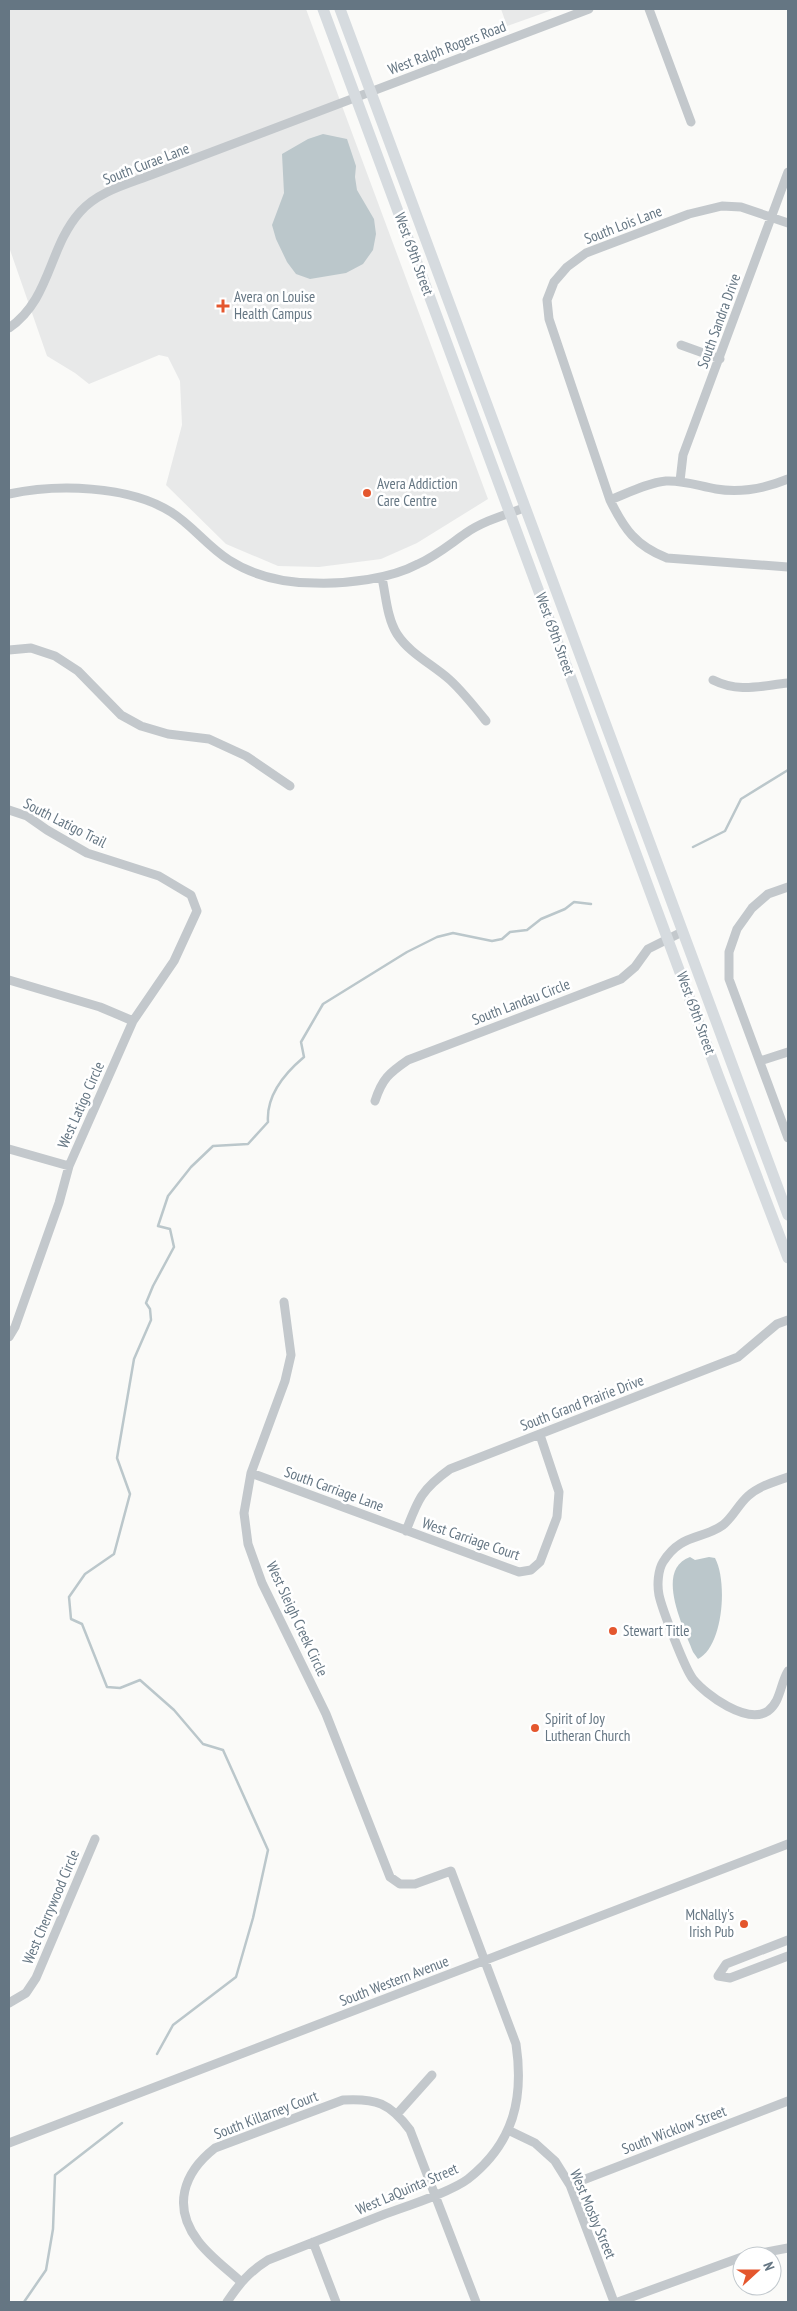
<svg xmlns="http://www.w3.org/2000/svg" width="797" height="2311" viewBox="0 0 797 2311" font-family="'PT Sans Narrow',sans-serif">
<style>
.built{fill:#e8e9e9}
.water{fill:#bbc7cb}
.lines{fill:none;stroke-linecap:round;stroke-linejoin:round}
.stream{stroke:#bbc7cb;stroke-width:2.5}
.minor{stroke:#c3c8cc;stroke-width:9}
.major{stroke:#d6dbdf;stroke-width:11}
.poi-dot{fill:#e4572e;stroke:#fff;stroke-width:2}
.labels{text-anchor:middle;stroke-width:5;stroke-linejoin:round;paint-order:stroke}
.street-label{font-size:15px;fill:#657683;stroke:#fff}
.poi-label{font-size:15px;fill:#657683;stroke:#fff;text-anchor:start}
</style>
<rect width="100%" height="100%" fill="#fafaf8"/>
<path class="built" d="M9,9H306L488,499L417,543L381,559L319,567L278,566L226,544L166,485L182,425L180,381L168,357L159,355L89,384L75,373L47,356L9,247Z
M501,9H555L507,26Z"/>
<path class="water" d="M323,134L347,139L356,166L355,177L357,190L374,219L376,234L373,250L363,264L346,273L310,279L296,274L287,262L276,239L272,225L284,193L282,154L308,139Z
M690,1557L695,1560L709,1557L715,1558C728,1582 723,1647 698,1659L693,1652C684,1628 654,1570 690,1557Z"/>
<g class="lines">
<path class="stream" d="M693,847L725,831L741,799L788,770
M157,2054L173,2025L236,1977L253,1918L268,1850L223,1750L203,1744L174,1710L140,1680L120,1688L107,1687L82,1624L71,1619L69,1597L85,1574L114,1554L130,1494L117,1458L134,1359L151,1320L150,1309L146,1303L153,1286L174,1247L170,1229L158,1226L168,1196L191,1167L213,1146L248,1144L268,1122C266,1095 285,1073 304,1057L301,1042L323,1004L407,952L437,937L453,933L492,941L502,939L510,932L527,930L541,919L565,909L574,902L591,904
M24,2302L46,2270L53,2229L55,2175L122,2123"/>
<path class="minor" d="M649,9L691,122
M788,223L741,207L722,206L689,214L586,253L567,267L554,282L547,300L549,319L610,500C624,529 636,546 667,558L788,567
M9,328C51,299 48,248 80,212C97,192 127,184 151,175L589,9
M681,345L720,359
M680,481L683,455L788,172
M9,494C56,484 128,485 171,512C192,525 208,547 229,560C254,576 285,583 315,583C347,584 390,579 418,564C436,556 450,544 466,533C483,521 505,515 524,508
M610,500C628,493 647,483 666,481C683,480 699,486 716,489C740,493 766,488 788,479
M382,578C386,596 387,618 397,634C410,654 432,664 450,680C463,692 474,706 486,721
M9,650L31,648L55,656L78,671L121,715L141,726L168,734L209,739L246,756L290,786
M713,680C739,693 760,686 788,683
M9,810L27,816L47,830L87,853L159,876L191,895L197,911L174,961L133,1021L69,1166L59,1203L15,1327L9,1337
M788,887L768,894L752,908L737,929L729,952V979L788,1138
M9,980L100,1007L133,1021
M760,1061L788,1052
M375,1101C382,1079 389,1073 408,1060L621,979L635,967L648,949L682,932
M9,1149L69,1166
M251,1473L519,1572L531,1570L540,1562L557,1517L559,1492L540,1435
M788,1477C774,1482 759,1486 748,1496C738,1505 733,1517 723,1525C702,1540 681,1533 663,1562C658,1570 657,1585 659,1595C662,1609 685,1669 693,1679C706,1695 747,1725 768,1711C781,1701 780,1684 788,1671
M406,1531C418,1499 422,1489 450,1469L738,1357L777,1324L788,1320
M788,1940L726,1964L718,1976L730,1978L788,1956
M9,2003L26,1993L36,1978L95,1839
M398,2113L432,2075
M508,2130L535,2143L555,2161L570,2185L614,2302
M9,2143L788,1844
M570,2185L788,2101
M313,2242L336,2302
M746,2256L788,2248
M240,2281C227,2269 209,2256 198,2241C172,2207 183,2173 215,2148L343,2100C376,2098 390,2103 410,2130L476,2302
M227,2302C239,2284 249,2272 268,2260C307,2245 346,2229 385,2214C407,2206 451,2192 468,2179C514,2143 524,2098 516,2044L451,1871L415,1884H400L390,1877L326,1714L262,1583L248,1544L244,1513L251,1473L285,1381L291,1355L284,1302
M618,2302L742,2257"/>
<path class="major" d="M323,9L718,1075L788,1258
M340,9L788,1215"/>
</g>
<g class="poi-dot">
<path d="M220.5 298.5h5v5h5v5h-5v5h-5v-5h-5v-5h5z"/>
<circle cx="367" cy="493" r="5"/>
<circle cx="613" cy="1631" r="5"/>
<circle cx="535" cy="1728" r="5"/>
<circle cx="744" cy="1924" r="5"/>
</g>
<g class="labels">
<g class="street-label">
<text transform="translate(447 48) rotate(-21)" y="5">West Ralph Rogers Road</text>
<text transform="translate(146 164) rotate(-21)" y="5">South Curae Lane</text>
<text transform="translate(623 225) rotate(-21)" y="5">South Lois Lane</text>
<text transform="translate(414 254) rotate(70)" y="5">West 69th Street</text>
<text transform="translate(719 321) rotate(-70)" y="5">South Sandra Drive</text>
<text transform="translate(555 634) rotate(70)" y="5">West 69th Street</text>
<text transform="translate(65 823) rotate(27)" y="5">South Latigo Trail</text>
<text transform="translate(521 1002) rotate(-21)" y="5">South Landau Circle</text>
<text transform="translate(696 1013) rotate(70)" y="5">West 69th Street</text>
<text transform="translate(81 1105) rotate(-66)" y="5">West Latigo Circle</text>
<text transform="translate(582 1403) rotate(-21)" y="5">South Grand Prairie Drive</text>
<text transform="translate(334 1489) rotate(20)" y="5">South Carriage Lane</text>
<text transform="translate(471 1539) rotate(19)" y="5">West Carriage Court</text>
<text transform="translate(297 1619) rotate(65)" y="5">West Sleigh Creek Circle</text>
<text transform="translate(51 1907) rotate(-67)" y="5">West Cherrywood Circle</text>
<text transform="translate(394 1981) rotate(-21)" y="5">South Western Avenue</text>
<text transform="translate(266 2115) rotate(-21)" y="5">South Killarney Court</text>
<text transform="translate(674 2130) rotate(-21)" y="5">South Wicklow Street</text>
<text transform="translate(407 2189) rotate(-23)" y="5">West LaQuinta Street</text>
<text transform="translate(593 2214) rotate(67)" y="5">West Mosby Street</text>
</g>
<g class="poi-label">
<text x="234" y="302">Avera on Louise<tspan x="234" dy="17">Health Campus</tspan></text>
<text x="377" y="489">Avera Addiction<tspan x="377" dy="17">Care Centre</tspan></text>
<text x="623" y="1636">Stewart Title</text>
<text x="545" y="1724">Spirit of Joy<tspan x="545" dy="17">Lutheran Church</tspan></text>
<text x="734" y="1920" text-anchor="end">McNally's<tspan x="734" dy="17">Irish Pub</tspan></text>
</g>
</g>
<rect width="797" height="2311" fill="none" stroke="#657683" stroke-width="20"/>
<g transform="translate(757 2271) rotate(69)"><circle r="24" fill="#ffffff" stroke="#c1c8cd"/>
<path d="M0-4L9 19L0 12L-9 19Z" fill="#e4572e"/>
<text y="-8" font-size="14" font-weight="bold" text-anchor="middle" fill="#657683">N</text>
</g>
</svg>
